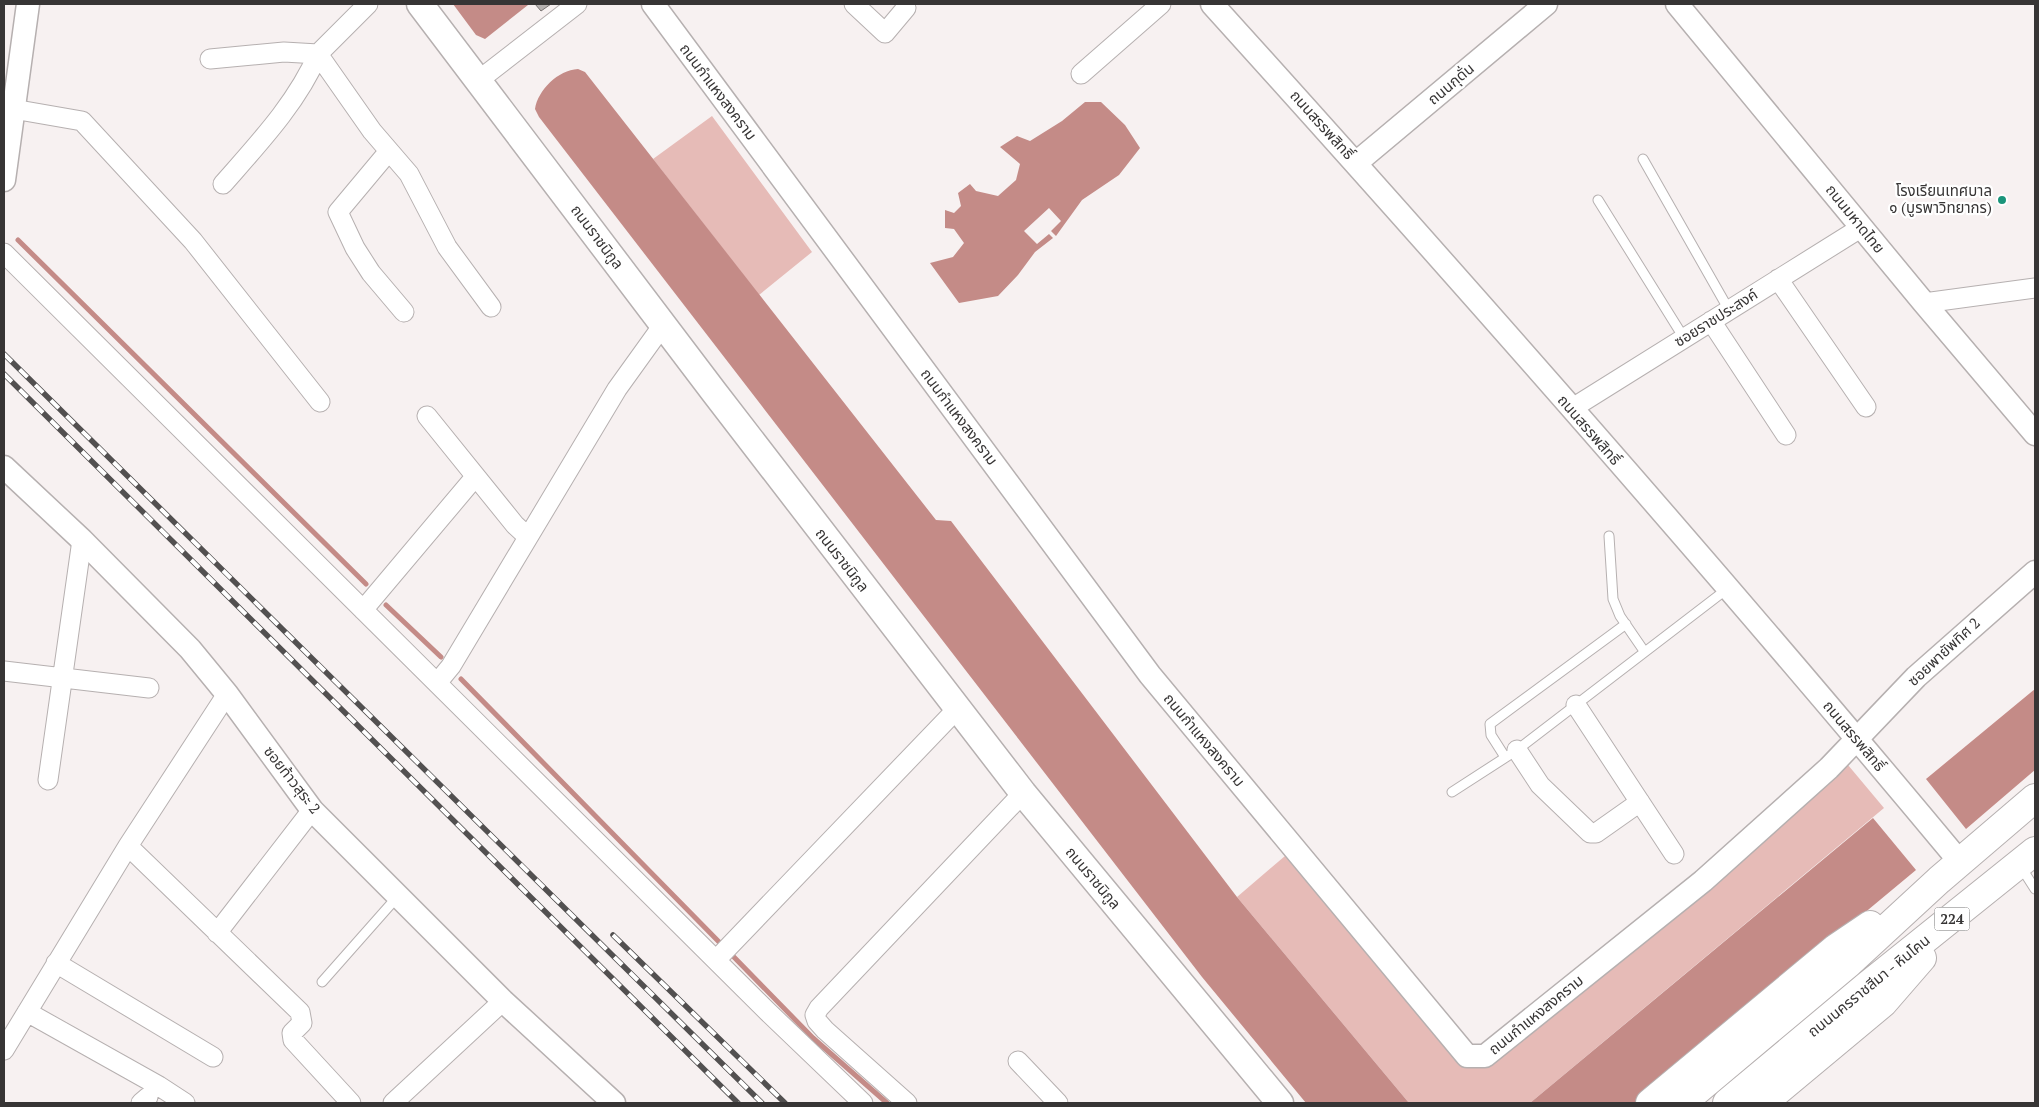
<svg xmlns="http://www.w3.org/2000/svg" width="2039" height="1107" viewBox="0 0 2039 1107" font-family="'PT Serif','Noto Sans Thai',serif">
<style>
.green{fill:#e6bbb7}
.water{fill:#c48b87}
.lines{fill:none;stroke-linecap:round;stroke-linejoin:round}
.stream{stroke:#c48b87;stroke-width:5}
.building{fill:#b6b1b0;stroke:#797473}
.service-casing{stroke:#b6b0b0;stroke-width:11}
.minor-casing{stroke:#b6b0b0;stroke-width:21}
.tertiary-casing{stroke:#b6b0b0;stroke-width:25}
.secondary-casing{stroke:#b6b0b0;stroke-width:29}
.primary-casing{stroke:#b6b0b0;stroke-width:30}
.service{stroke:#fff;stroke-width:9}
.minor{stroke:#fff;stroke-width:19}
.tertiary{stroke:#fff;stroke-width:22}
.secondary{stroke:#fff;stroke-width:26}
.primary{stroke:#fff;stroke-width:28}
.rail-casing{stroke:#525050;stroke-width:5.5}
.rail{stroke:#fff;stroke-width:4;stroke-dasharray:11;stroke-linecap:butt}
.poi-dot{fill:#1a947a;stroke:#fff;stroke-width:2}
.labels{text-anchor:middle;stroke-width:4.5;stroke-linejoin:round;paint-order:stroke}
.shield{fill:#fff;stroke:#737272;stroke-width:1}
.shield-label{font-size:14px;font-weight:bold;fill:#373535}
.street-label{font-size:15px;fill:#373535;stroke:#fff}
.poi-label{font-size:15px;fill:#373535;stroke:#fff;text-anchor:end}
</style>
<rect width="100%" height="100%" fill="#f7f1f1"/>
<path class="green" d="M712,116L812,252L759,295L653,159Z
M1848,765L1884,808L1530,1103H1409L1237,897L1285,856L1456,1061L1471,1067L1488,1062Z"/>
<path class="water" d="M453,4H527L528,5L485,39L476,35Z
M578,69L585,72L936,520L951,521L1237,897L1409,1103H1306L1202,977L539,117L535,109C538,90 558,70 578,69Z
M1085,102H1101L1125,125L1140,148L1119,175L1082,200L1056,236L1051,231L1061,221L1049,208L1024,231L1037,244L1049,234L1053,238L1035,252L1018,275L998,296L959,303L930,263L953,257L964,243L954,229L945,228V210L954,213L961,206L958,193L970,184L976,191L998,196L1016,180L1020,164L1000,147L1017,136L1030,141L1062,121Z
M2035,689V770L1966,829L1926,779Z
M1873,818L1916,870L1636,1103H1530Z"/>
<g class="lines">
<path class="stream" d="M18,240L366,584
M386,605L441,657
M461,679L723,946
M729,952L813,1038L887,1103"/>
</g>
<path class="building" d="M535,4H551L541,11Z"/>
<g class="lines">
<g class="service-casing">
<path id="service" d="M1643,159L1729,310
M1598,200L1684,338
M1609,536L1613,599L1620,616L1644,651
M1505,757L1491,735L1490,724L1626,624
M1452,792L1517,750L1727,589
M2021,867L2035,889
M322,982L398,896"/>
</g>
<g class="minor-casing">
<path id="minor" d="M854,4L885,33L906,8
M210,59L284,52L318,54L368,4
M1081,74L1161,4
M479,80L577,4
M13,109L82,121L193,241L320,402
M389,151L338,212L355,248L371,273L404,312
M223,184C258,144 297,103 318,54L372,131L409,174L447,247L491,307
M4,253L768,1012L863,1103
M1778,279L1866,407
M1924,303L2035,288
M1711,321L1786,435
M1571,409L1862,227
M427,416L515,525L528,537
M363,610L475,477
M4,671L149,688
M437,683L451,666L617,389L663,325
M1576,705L1674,854
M1517,750L1540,785L1590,833H1596L1640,802
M48,780L82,540
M128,846L300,1012L302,1023L292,1033L293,1040L351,1103
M217,933L312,810
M716,960L957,709
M56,963L213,1057
M27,1012L159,1086L185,1103
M4,1050L128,846L227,694
M1018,1061L1058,1103
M141,1103L148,1097
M393,1103L503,1001
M907,1103L825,1030L817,1021L815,1015L819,1008L1023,793"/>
</g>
<g class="tertiary-casing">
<path id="tertiary" d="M653,4L1150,675L1467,1056H1485L1703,881L1829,768L1916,677L2035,572
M1212,4C1466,285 1717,570 1960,862
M1677,4L1924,303L2035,434
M1356,163L1546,4
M4,180L28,4
M4,467L82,540L190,649L227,694L312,810L503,1001L614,1103"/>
</g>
<g class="secondary-casing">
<path id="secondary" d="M420,4L714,392L1023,793L1280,1103"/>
</g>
<g class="primary-casing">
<path id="primary" d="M1650,1103L1836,948L1870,925
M1682,1103L1849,963L1939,880L2035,798
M1727,1103L1868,985L2035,851
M1763,1103L1883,1003L1922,958"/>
</g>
<use href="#service" class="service"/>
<use href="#minor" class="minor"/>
<use href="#tertiary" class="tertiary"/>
<use href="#secondary" class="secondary"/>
<use href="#primary" class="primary"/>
<g class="rail-casing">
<path id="rail" d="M4,354L762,1103
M4,374L738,1103
M613,935L785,1103"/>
</g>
<use href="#rail" class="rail"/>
</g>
<circle class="poi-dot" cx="2002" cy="200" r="5"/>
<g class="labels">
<rect class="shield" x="1934.5" y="907.5" width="35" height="23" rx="4"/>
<g class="shield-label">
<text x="1952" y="924">224</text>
</g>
<g class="street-label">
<text transform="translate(1451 84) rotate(-40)" y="5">ถนนกุดั่น</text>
<text transform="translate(718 92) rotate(53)" y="5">ถนนกำแหงสงคราม</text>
<text transform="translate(1322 125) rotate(48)" y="5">ถนนสรรพสิทธิ์</text>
<text transform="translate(1855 219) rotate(51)" y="5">ถนนมหาดไทย</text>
<text transform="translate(597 237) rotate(53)" y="5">ถนนราชนิกูล</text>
<text transform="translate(1716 318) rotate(-32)" y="5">ซอยราชประสงค์</text>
<text transform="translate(959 417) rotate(53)" y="5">ถนนกำแหงสงคราม</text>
<text transform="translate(1589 430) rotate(49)" y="5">ถนนสรรพสิทธิ์</text>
<text transform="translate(842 560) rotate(52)" y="5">ถนนราชนิกูล</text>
<text transform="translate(1944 652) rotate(-43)" y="5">ซอยพายัพทิศ 2</text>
<text transform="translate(1854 736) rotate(50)" y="5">ถนนสรรพสิทธิ์</text>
<text transform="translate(1204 740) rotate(50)" y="5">ถนนกำแหงสงคราม</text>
<text transform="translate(292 780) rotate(52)" y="5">ซอยท้าวสุระ 2</text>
<text transform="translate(1093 878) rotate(50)" y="5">ถนนราชนิกูล</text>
<text transform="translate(1869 986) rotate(-39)" y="5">ถนนนครราชสีมา - หินโคน</text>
<text transform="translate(1536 1015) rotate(-39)" y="5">ถนนกำแหงสงคราม</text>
</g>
<g class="poi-label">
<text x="1992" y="196">โรงเรียนเทศบาล<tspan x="1992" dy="17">๑ (บูรพาวิทยากร)</tspan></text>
</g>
</g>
<rect width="2039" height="1107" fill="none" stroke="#373535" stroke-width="10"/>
</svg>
